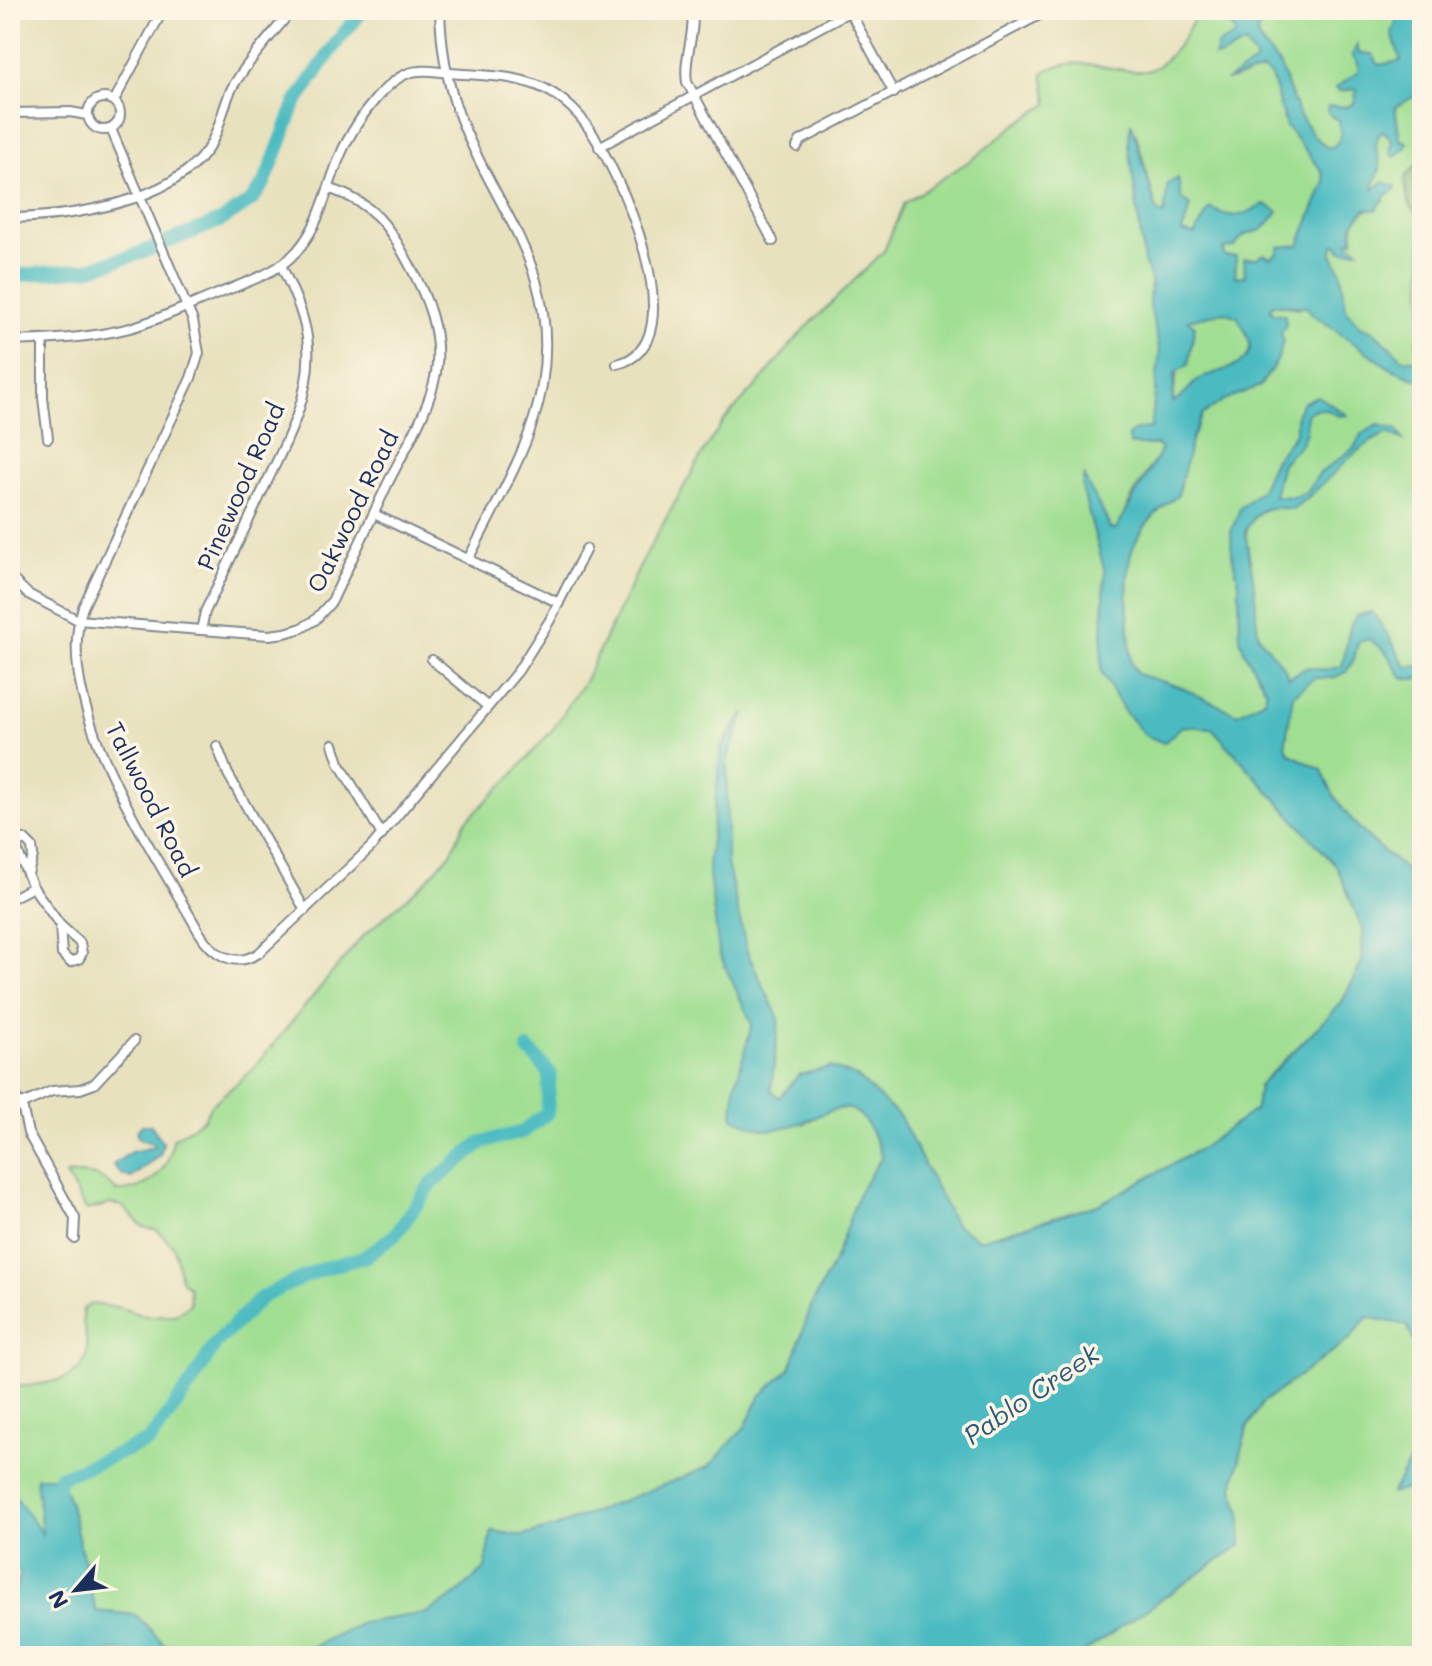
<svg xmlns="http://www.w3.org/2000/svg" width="1432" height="1666" viewBox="0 0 1432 1666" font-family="Mali,sans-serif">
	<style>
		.green { fill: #a0de92; stroke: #5e8678; stroke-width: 2 }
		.forest { fill: #80bd7c; stroke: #4e766d; stroke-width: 2 }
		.water { fill: #4cbbc1; stroke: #347590; stroke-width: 2; fill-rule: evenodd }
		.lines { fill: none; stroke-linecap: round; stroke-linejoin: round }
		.river { stroke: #4cbbc1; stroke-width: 14 }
		.minor-casing { stroke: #82888e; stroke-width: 12 }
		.minor { stroke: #fff; stroke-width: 8 }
		.labels { text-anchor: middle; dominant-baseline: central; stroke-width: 7; stroke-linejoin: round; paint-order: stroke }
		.street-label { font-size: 24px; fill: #1b2f5e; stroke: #fcf5e5 }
		.water-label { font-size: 26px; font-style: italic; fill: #2a597c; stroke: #fcf5e5 }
	</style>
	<rect width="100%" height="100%" fill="#fcf5e5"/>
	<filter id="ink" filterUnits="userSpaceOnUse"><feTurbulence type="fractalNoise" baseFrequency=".0125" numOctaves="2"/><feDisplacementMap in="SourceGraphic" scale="16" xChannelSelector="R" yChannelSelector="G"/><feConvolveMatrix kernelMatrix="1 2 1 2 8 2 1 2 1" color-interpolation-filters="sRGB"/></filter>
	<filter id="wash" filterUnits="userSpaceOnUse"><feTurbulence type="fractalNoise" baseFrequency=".006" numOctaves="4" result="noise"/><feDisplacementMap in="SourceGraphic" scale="32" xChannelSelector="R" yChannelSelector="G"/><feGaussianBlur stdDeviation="1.8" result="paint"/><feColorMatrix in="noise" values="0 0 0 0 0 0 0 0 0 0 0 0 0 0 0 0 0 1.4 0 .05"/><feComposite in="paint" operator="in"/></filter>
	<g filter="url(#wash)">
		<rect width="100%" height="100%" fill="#e8e1bd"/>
		<!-- green -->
		<g class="green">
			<path d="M1198,10H1220L1235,31V36L1218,45L1234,48L1246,44L1256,59L1254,64L1226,81L1263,70L1271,76L1286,126L1322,171L1325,182L1299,245L1279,247L1278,253L1270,258L1245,259V276L1235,277L1236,256H1224L1223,248C1232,245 1238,238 1246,235C1264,226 1265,228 1277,211L1265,204L1243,216H1226L1194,235L1181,232L1178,179L1168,184L1165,216L1157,211L1136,133L1129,144L1144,261L1151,281L1149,302L1160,352L1151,428L1131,445H1157L1162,449L1135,492L1116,529L1110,530C1105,510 1090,496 1084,477L1082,488L1105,572L1101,671L1124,711L1145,735L1181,726L1212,728L1337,867L1363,930L1362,962L1341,1004L1259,1085L1256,1109L1202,1148L1098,1205L980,1240L954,1223L900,1117L857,1077L779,1098L771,1090L779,1019L747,952L727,863V760L743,716L721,748L719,953L753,1024L735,1087L804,1124C852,1094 865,1108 882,1157L860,1190L834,1262L812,1304L790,1369L761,1395L745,1427L709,1467L556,1527L522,1536L492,1531L485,1569L451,1599L426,1613L362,1623L293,1656H219L164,1644L136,1615L96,1611L70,1504L60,1478L42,1536L10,1489V1347L19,1387C42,1383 83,1383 87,1352C88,1338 81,1324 83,1309L90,1304L117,1307L146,1316L175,1315L190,1304L189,1287L181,1280L174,1247L157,1230L143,1227L122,1206L111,1204L86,1210L66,1175C90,1173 100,1174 117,1191C149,1191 170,1170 173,1139L204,1119L210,1106L251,1071L362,937L426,881L451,853L465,822L511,777L553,729L585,680L645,556L704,451L725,419L760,382L800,334L884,251L904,203L974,158L1016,124L1048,104L1043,73C1068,54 1105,69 1134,71C1135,71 1146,71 1147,71C1170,64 1189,31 1198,10Z"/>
			<polygon points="1282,10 1394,10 1397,20 1392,33 1401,61 1379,65 1359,53 1357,47 1358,72 1340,91 1358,89 1354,104 1345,107 1328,106 1327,111 1332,117 1338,119 1341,137 1333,147 1326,147 1314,136 1298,113 1280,66 1258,39 1257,30"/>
			<path d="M1422,92V158L1405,178C1406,193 1408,210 1422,217V338L1417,339L1416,344L1422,342V361L1403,359L1373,331L1360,326L1346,310L1341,272L1332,254L1333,245L1338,244L1340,250L1358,248L1349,245L1348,241L1353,240C1353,208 1364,215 1384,201L1376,188L1373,189C1373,181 1379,175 1380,168C1381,154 1371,150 1380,133L1385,131L1392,140L1390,148L1407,142L1400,141L1395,107Z"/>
			<path d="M1273,304L1298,308L1307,307L1311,313L1390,368L1422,381V666L1406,667L1388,635L1371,612L1356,616L1350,627L1342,667L1324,670L1308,667L1288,678C1282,662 1267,653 1260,638C1252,622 1253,599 1251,582C1242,518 1239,511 1306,500C1328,475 1358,445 1388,433L1402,439L1396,429L1362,434L1354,448L1319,474L1307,492L1294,497L1273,496L1282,463L1301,444L1306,432L1307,414C1317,404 1328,410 1339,416L1346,414L1318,396L1297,413L1295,433L1275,459L1261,490L1240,508L1232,555L1239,583L1240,638L1245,653L1267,691L1264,700L1237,715L1180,687L1137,674L1131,663C1130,637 1124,582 1130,558C1136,531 1156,511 1178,495C1183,474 1188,430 1202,414C1216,399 1242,393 1260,386L1283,342L1270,308Z"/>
			<path d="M1224,312L1238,316C1241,325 1250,337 1250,345C1251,369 1215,370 1200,379C1188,386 1186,397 1172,404L1186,320Z"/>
			<path d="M1368,639C1375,644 1384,648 1388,655C1400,673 1397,682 1422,678V884C1382,849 1341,822 1322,770L1290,754L1285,746L1293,695L1315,678H1333L1354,659L1358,642Z"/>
			<polygon points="1367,1317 1407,1325 1416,1348 1422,1349 1422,1419 1418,1447 1391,1493 1422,1484 1422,1656 1078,1656 1241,1545 1241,1513 1233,1487 1247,1429 1262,1403 1351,1338"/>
		</g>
		<!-- forest -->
		<path class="forest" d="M1422,158V217C1407,210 1406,193 1405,178Z"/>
		<!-- water -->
		<g class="water">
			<path d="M1220,10H1239L1247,20L1265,10H1282L1257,30L1258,39L1280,66L1298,113L1314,136L1326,147H1333L1341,137L1338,119L1332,117L1327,110L1328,106L1345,107L1354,104L1357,89L1339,91L1336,88L1358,72V63L1352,55L1357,45L1359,53L1372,54L1379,65L1401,61L1392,33L1397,20L1394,10H1422V92L1395,107L1400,140L1407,142L1406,147L1395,157L1391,154L1392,140L1384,131L1380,133C1370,150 1381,154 1380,168C1379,175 1373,181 1373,189L1383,182L1396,186L1395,190L1386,195L1376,210L1365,209L1353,225V241H1349V244L1359,250L1342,251L1337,244L1333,245L1332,254L1341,272L1346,310L1360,326L1373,331L1403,359L1422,361V381L1390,368L1311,313L1307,307L1273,304L1270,309L1274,313L1285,315L1286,325L1281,332L1283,342L1277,361L1260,386L1224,400L1202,415L1192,437L1178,495C1156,511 1136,531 1130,558C1124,582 1130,636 1131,663L1137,674L1180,687L1237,714L1264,700L1267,691L1245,653L1240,638L1239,583L1232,555L1231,532L1240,508L1261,490L1275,459L1295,434L1297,413L1302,403L1317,396L1347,415L1339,416C1328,410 1317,404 1307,414L1306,432L1301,444L1282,463L1274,496L1294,497L1307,492L1319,474L1354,448L1362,434L1378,425L1396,429L1403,440L1388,433C1349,448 1327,487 1292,509C1264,506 1260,506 1245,531L1254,584L1258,635L1285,669L1288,678L1308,667L1325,670L1342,667L1350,627L1356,616L1372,612L1388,635L1406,667L1422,666V678C1397,682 1400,673 1388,655C1384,648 1375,644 1368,639L1358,642L1354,659L1346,672L1333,678H1315L1293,695L1285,746L1290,754L1322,770C1341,822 1382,849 1422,884V1349L1416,1348L1407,1325L1367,1317L1351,1338L1262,1403L1247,1428L1233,1487L1241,1513V1545L1078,1656H293L362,1623L426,1613L451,1599L485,1569L492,1531L522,1536L556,1527L709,1467L745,1427L761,1395L790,1369L812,1304L834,1262L860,1190L882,1157C852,1069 829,1126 769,1130C758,1130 744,1122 733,1118L735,1087L752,1024L719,953L708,866L721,747L745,712L727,760V863L747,952L779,1019L771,1090L779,1098L799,1075L831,1067L857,1077L900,1117L954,1223L980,1240L1098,1205L1202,1148L1256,1109L1259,1086L1341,1004L1362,962L1363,930L1337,867L1212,728L1182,726L1164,743L1145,735L1124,711L1101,671L1105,572L1082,488L1084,474C1089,495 1105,509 1110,529H1116L1162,449L1157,445H1131L1128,436L1138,429L1151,428L1160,351L1149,302L1151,281L1144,261L1129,144L1131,122L1157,211L1164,215L1168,184L1178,178L1181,198L1191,206L1182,232L1194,235L1210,208C1234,221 1242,216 1265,204L1278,212L1262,230L1244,235L1234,247L1223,249L1224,256H1236L1235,277L1245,276L1244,259L1257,258L1264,254L1270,258L1278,253L1279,247L1299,245L1325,182L1322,171L1286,126L1271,76L1263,70L1225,81L1254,64L1256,59L1245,44L1221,56L1214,57L1218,45L1235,36V31ZM1224,312L1238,317C1241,325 1250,337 1250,345C1251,369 1215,370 1200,379C1189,385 1185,398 1172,403L1175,373L1188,365L1195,326L1187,320Z"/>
			<polygon points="142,1125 151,1125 163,1143 160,1155 131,1178 121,1174 113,1165 131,1152 154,1147 152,1143 139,1139 136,1132"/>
			<polygon points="1421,1419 1422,1484 1391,1494 1418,1447"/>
			<path d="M36,1477H60L70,1504L96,1611L136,1615L164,1644L219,1656H140C128,1649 106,1648 95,1656H10V1606L20,1574L10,1557V1489L42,1534Z"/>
		</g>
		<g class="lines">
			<!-- river -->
			<g class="river">
				<polyline points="10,276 87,269 138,254 222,220 251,201 265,182 295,104 339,39 363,10"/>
				<polyline points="57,1494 60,1477 149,1441 191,1384 216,1343 262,1297 319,1270 366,1256 395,1235 432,1183 482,1142 523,1132 547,1113 550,1073 528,1049"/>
			</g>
		</g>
	</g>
	<g filter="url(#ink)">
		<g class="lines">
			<defs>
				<g id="minor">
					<path d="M440,10C441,44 446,79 458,112C495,212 561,266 542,385C533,443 495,505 469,558"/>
					<path d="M692,10C696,34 683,58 687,82L773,241"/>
					<polyline points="849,10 894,93"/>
					<circle cx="104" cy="114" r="16"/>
					<polyline points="114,101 163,10"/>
					<polyline points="10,113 70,112 87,115"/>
					<path d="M111,129L193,321L199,353L191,378L83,607C50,703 153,849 199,932C212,954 234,969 259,953L371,847L518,671L550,620L586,549"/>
					<polyline points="599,147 852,10"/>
					<polyline points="797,147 800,141 1049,10"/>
					<path d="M10,218C69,217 170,203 207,150C220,132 222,108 232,88C248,60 272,35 292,10"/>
					<polyline points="43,340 43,398 48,438"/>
					<path d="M10,341C50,340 91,338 130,328C161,319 190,305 220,293C244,283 271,275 290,258C323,228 326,183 345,145C358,120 389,72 419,71C429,70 439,72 449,73C484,76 524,74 554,94C566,102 577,112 585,123C616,163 701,344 617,364"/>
					<polyline points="374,514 559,603"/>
					<path d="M10,577L28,594L78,620L201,630L269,635L285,633L302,628L315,620L332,601C350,563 369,524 387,485C404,450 429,412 436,373C442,333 427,296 408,262C388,224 372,203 331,189"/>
					<path d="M201,630L205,612C223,574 242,535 260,496C282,450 312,399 308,346C306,317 293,291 281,265"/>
					<polyline points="432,660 487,706"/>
					<polyline points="333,744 339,763 382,835"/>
					<polyline points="217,746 228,774 305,910"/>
					<polyline points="28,874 33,856 32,847 24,839 15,846 33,887"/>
					<polyline points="10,899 33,887 60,925 80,943 82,953 79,959 70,962 62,954 60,925"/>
					<polyline points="10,1087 23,1110 28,1133 75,1218 74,1238"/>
					<polyline points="20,1105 52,1091 80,1089 94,1084 134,1041"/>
				</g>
			</defs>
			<!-- minor casing -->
			<use href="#minor" class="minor-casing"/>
			<!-- minor -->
			<use href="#minor" class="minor"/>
		</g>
	</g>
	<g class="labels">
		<!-- street labels -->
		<g class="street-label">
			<text transform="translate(240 486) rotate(-66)">Pinewood Road</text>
			<text transform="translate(352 511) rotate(-64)">Oakwood Road</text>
			<text transform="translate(152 799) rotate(63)">Tallwood Road</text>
		</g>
		<!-- water labels -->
		<g class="water-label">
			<text transform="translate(1031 1394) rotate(-34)">Pablo Creek</text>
		</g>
	</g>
	<!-- margin -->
	<rect width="1432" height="1666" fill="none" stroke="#fcf5e5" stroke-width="40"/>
	<!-- north arrow -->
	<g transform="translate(76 1590) rotate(242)" stroke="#fcf5e5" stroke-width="6" paint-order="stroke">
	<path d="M0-6L14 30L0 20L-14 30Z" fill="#1b2f5e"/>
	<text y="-12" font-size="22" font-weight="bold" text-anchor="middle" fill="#1b2f5e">N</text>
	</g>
</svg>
